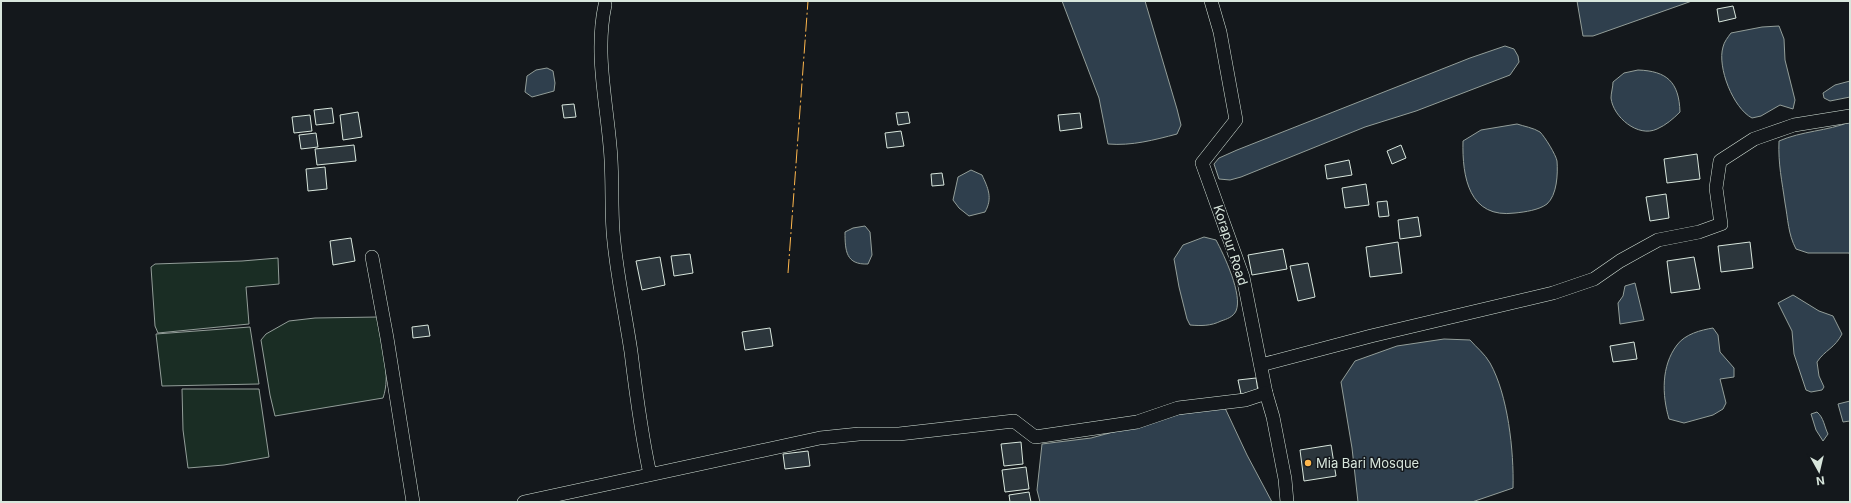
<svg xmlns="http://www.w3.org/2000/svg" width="1851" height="503" viewBox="0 0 1851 503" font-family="Inter,sans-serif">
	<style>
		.green { fill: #1a2d24; stroke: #939e99 }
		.water { fill: #2f3f4d; stroke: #939e99 }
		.building { fill: #2c363c; stroke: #d8e6dc }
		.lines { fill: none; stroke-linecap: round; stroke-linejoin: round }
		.street-casing { stroke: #d8e6dc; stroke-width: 14 }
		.street { stroke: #14181c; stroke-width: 13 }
		.power { stroke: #ffb74d; stroke-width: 1; stroke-dasharray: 14 3 2 3; stroke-linecap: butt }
		.poi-dot { fill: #ffb74d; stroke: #14181c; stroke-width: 1.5 }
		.labels { text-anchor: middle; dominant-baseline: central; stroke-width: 3; stroke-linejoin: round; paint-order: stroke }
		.street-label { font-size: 13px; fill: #d8e6dc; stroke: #14181c }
		.poi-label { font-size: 13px; fill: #d8e6dc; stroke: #14181c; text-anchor: start }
	</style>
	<rect width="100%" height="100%" fill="#14181c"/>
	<!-- green -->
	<g class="green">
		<polygon points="278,258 279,284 246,287 249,324 158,333 155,326 151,267 155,264 242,261"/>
		<path d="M378,317C382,340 391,376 383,398L275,416L270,395L261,340L266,334L289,321L315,318Z"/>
		<polygon points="250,327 259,384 162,386 156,334"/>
		<polygon points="182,389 259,389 269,457 224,465 188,468 183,430"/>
	</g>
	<!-- water -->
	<g class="water">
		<path d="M1062,1H1145L1177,109L1181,125L1177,134C1154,140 1132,146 1108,144L1099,98Z"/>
		<polygon points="1577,1 1692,1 1593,36 1583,36"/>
		<path d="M1779,26L1784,39L1785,60L1795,100L1793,109L1780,105L1761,116L1752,118C1733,108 1717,67 1723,47C1724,42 1728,37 1731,33L1762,27Z"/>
		<polygon points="1505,46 1514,49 1518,56 1519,62 1510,75 1416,111 1365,127 1241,177 1230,180 1219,179 1214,164 1219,158 1237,150 1470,58"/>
		<polygon points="547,68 553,71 555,83 554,91 532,97 525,92 527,76 536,70"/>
		<path d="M1638,70C1667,71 1679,82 1680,112C1673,119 1666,125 1657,129C1638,138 1613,117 1611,98C1611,93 1613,87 1613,82L1624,73Z"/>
		<polygon points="1850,81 1850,97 1830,101 1824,98 1823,93 1835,85"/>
		<path d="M1850,122V255L1849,253H1808L1796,249C1788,234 1788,219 1785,203C1782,181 1778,164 1779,141C1802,131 1827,131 1850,122Z"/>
		<path d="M1517,124C1523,126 1534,128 1540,132C1545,137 1556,155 1557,161C1558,174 1557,195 1547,204C1539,210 1525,212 1515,213C1469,219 1462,177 1463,141L1481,130Z"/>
		<path d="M971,170L982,175C988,188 993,198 985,212L969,216L959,208L953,200L958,177Z"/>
		<path d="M865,226L870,232L872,255L868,264C846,265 845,251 845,232L853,228Z"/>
		<path d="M1204,237L1216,240C1224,255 1243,295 1236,311C1233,317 1227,319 1221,321C1211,326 1201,326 1190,325L1187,319L1179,287L1174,259L1183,245Z"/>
		<polygon points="1635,283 1644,320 1620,324 1618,303 1623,296 1625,286"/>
		<path d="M1793,295L1819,311L1833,316L1842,334C1835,348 1825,350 1817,362L1819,376L1824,387L1822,390L1811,392L1806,390L1794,354L1792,331L1778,303Z"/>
		<path d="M1713,328L1718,335L1720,352L1734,368V377L1720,379L1726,403L1723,409L1713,415L1684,423L1669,419C1662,395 1661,366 1677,345C1685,334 1701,330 1713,328Z"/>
		<path d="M1444,339L1470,340C1476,347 1485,354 1490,363C1508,395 1514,451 1513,488L1472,502H1358L1352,448L1341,382L1355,361L1397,346Z"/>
		<polygon points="1850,401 1850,421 1843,422 1838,404"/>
		<polygon points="1225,408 1247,455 1272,502 1040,502 1037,490 1042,444 1091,438 1180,414"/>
		<path d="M1817,412C1824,418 1824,426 1828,434L1823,441L1816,430L1811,414Z"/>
	</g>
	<!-- building -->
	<g class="building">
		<polygon points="1733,6 1736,18 1719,22 1717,9"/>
		<polygon points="574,104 576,117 564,118 562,105"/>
		<polygon points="332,108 334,123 316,125 314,110"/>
		<polygon points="358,112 362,137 343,140 340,115"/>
		<polygon points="908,112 910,123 898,125 896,113"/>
		<polygon points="1080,113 1082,128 1060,131 1058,115"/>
		<polygon points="310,115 312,131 294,133 292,117"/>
		<polygon points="901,131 904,146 887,148 885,133"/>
		<polygon points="316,133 318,147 301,149 299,135"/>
		<polygon points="354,145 356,161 317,165 315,149"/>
		<polygon points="1401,145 1406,158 1392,164 1387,151"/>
		<polygon points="1697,154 1700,179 1667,183 1664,159"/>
		<polygon points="1349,160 1352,175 1327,179 1325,165"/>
		<polygon points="325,167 327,189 308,191 306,169"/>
		<polygon points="942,173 944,185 932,186 931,174"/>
		<polygon points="1366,184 1369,205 1345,208 1342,188"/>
		<polygon points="1666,194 1669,218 1650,221 1646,197"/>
		<polygon points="1387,201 1389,216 1379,217 1377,202"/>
		<polygon points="1418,217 1421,236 1400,239 1398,220"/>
		<polygon points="351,238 355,261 333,265 330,241"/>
		<polygon points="1398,242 1402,273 1370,277 1366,247"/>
		<polygon points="1750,242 1753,268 1721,272 1718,246"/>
		<polygon points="1283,249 1287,269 1252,275 1248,255"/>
		<polygon points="690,254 693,273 674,276 671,256"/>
		<polygon points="660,257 665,285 642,290 636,261"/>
		<polygon points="1694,257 1700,289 1671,293 1667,261"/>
		<polygon points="1308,263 1315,297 1298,301 1290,266"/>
		<polygon points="428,325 430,336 413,338 412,327"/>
		<polygon points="770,328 773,346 745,350 742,332"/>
		<polygon points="1634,342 1637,359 1613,362 1610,346"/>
		<polygon points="1256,378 1258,391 1241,394 1238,380"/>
		<polygon points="1021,442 1023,464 1004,466 1001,444"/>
		<polygon points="1331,445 1336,476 1304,481 1300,450"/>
		<polygon points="808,451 810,466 785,469 783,454"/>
		<polygon points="1026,467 1029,489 1005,492 1002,470"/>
		<polygon points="1029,492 1031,502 1010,502 1009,495"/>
	</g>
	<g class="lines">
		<defs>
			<g id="street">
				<polyline points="1211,1 1220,32 1236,120 1202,163 1243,277 1266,393 1273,417 1285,479 1287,502"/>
				<path d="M605,5C595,52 606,99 610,146C613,175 611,203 613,231C616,272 625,311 631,352C636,393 641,434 650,474"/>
				<polyline points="372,257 387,338 413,502"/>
				<polyline points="1261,365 1371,336 1553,293 1594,279 1620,261 1658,240 1699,232 1721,224 1716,188 1720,161 1754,139 1794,125 1850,116"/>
				<polyline points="524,502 820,438 859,434 899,434 1014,421 1035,437 1137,422 1178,408 1245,400 1266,393"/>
			</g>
		</defs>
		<!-- street casing -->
		<use href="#street" class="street-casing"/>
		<!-- street -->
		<use href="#street" class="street"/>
		<!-- power -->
		<polyline class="power" points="788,273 808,1"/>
	</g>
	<!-- markers -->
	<circle class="poi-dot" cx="1308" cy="463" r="4"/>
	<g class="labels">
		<!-- street labels -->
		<g class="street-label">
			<text transform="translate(1231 245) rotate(72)">Korapur Road</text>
		</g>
		<!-- poi labels -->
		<g class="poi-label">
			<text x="1316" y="463">Mia Bari Mosque</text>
		</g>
	</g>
	<!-- border -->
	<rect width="1851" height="503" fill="none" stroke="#d8e6dc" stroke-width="4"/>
	<!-- north arrow -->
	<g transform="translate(1819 471) rotate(172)" stroke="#14181c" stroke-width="3" paint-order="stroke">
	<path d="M0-3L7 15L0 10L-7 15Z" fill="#d8e6dc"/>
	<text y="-6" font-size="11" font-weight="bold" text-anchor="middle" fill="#d8e6dc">N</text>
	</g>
</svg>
